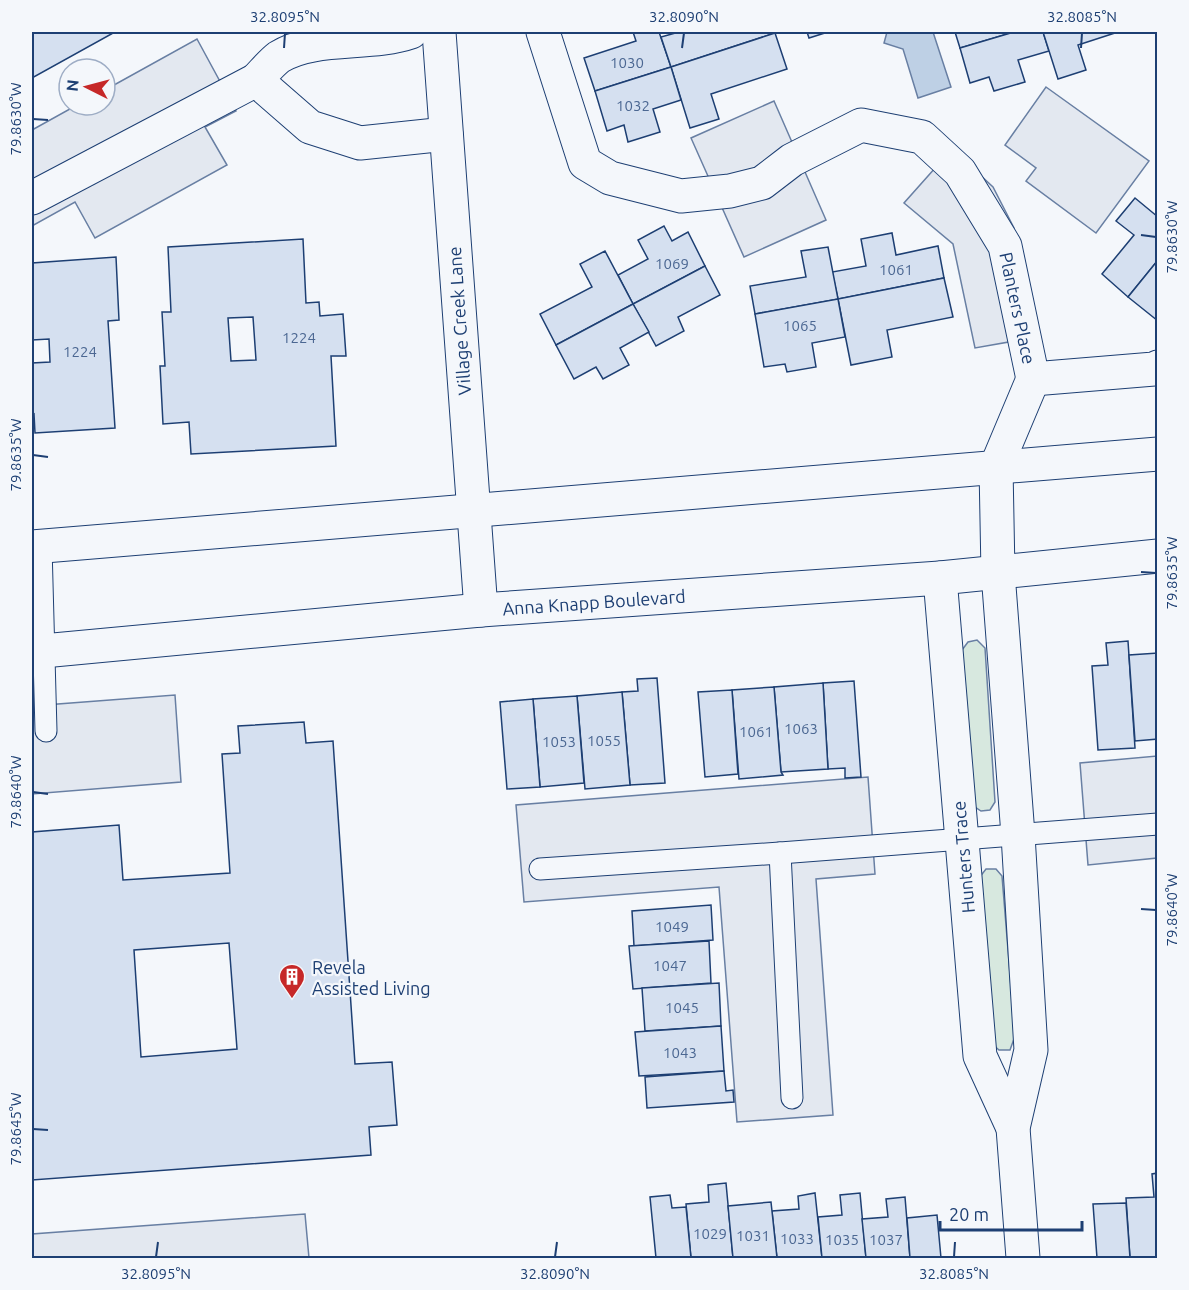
<svg xmlns="http://www.w3.org/2000/svg" width="1189" height="1290" viewBox="0 0 1189 1290" font-family="Ubuntu,sans-serif">
	<style>
		.green { fill: #d7e8df; stroke: #687fa3; stroke-width: 1.5 }
		.parking { fill: #e3e8f0; stroke: #687fa3; stroke-width: 1.5 }
		.water { fill: #bed0e5; stroke: #687fa3; stroke-width: 1.5 }
		.building { fill: #d5e0f0; stroke: #1d3f73; stroke-width: 1.5; fill-rule: evenodd }
		.lines { fill: none; stroke-linecap: round; stroke-linejoin: round }
		.service-casing { stroke: #1d3f73; stroke-width: 23 }
		.minor-casing { stroke: #1d3f73; stroke-width: 35 }
		.service { stroke: #f4f7fb; stroke-width: 21 }
		.minor { stroke: #f4f7fb; stroke-width: 33 }
		.ticks { fill: none; stroke: #1d3f73; stroke-width: 2 }
		.labels { text-anchor: middle; dominant-baseline: central; stroke-width: 4.5; stroke-linejoin: round; paint-order: stroke }
		.number-label { font-size: 15px; fill: #4b6792 }
		.street-label { font-size: 18px; fill: #1d3f73; stroke: #f4f7fb }
		.poi-label { font-size: 18px; fill: #1d3f73; stroke: #f4f7fb; text-anchor: start }
		.neatline { fill: none; stroke: #1d3f73; stroke-width: 2 }
		.ticks-label { font-size: 15px; text-anchor: middle; fill: #1d3f73 }
	</style>
	<rect width="100%" height="100%" fill="#f4f7fb"/>
	<!-- green -->
	<g class="green">
		<polygon points="977,640 985,648 995,802 990,810 981,811 972,805 962,650 968,642"/>
		<polygon points="986,869 996,869 1002,876 1015,1036 1010,1050 999,1050 991,1043 979,878"/>
	</g>
	<!-- parking -->
	<g class="parking">
		<polygon points="197,39 236,111 205,127 227,165 95,238 75,202 32,226 32,130 77,105 105,105 105,90"/>
		<polygon points="1046,87 1149,161 1096,233 1026,181 1036,168 1005,145"/>
		<polygon points="774,101 826,220 744,257 691,138"/>
		<polygon points="952,149 993,187 1014,228 1037,337 975,348 953,244 904,203"/>
		<polygon points="175,695 181,782 32,794 32,706"/>
		<polygon points="1157,756 1157,858 1088,865 1080,763"/>
		<polygon points="868,777 875,874 816,879 833,1115 737,1122 719,887 524,902 516,805"/>
		<polygon points="305,1214 309,1258 32,1258 32,1234"/>
	</g>
	<!-- water -->
	<polygon class="water" points="887,32 933,32 951,87 918,98 903,49 884,43"/>
	<!-- building -->
	<g class="building">
		<polygon points="32,32 115,32 32,78"/>
		<polygon points="633,32 659,32 671,67 595,91 584,58 636,41"/>
		<polygon points="679,32 774,32 775,33 671,67 661,37"/>
		<polygon points="807,32 828,32 809,38"/>
		<polygon points="955,32 1014,32 960,48"/>
		<polygon points="1014,32 1043,32 1049,51 1018,60 1025,82 994,91 989,77 970,83 960,48"/>
		<polygon points="1043,32 1118,32 1078,45 1086,70 1058,79"/>
		<polygon points="775,33 787,69 711,94 719,119 690,128 671,67"/>
		<polygon points="671,67 681,100 653,109 660,132 628,142 624,125 607,131 595,91"/>
		<polygon points="1135,198 1158,217 1158,260 1128,297 1102,274 1134,235 1116,221"/>
		<polygon points="664,226 672,241 688,232 705,266 633,304 618,275 648,259 638,240"/>
		<polygon points="892,233 896,255 938,246 944,278 838,299 832,272 866,266 861,239"/>
		<path d="M303,239L306,303L319,302L320,316L343,314L346,356H331L336,446L191,454L189,422L163,424L160,366H165L162,312H171L168,247ZM253,317L256,360L231,361L228,318Z"/>
		<polygon points="828,247 838,299 755,314 750,286 806,277 801,251"/>
		<polygon points="605,251 633,304 556,345 540,314 592,287 580,264"/>
		<polygon points="116,257 119,320 108,321 115,428 35,433 34,414 32,415 32,363 50,362 49,339 32,340 32,263"/>
		<polygon points="1158,260 1158,321 1128,297"/>
		<polygon points="705,266 720,295 678,317 684,331 656,346 633,304"/>
		<polygon points="944,278 953,317 887,330 892,357 851,365 838,299"/>
		<polygon points="838,299 845,337 812,343 816,367 787,372 785,364 764,367 755,314"/>
		<polygon points="633,304 649,332 620,348 629,365 603,379 596,367 574,379 556,345"/>
		<polygon points="1128,641 1135,748 1098,750 1092,666 1108,665 1106,643"/>
		<polygon points="1158,653 1158,739 1135,741 1129,655"/>
		<polygon points="657,678 665,783 630,785 622,692 638,691 637,679"/>
		<polygon points="854,681 861,777 845,778 845,768 828,769 823,683"/>
		<polygon points="823,683 828,769 781,772 774,687"/>
		<polygon points="774,687 781,772 783,775 739,779 732,690"/>
		<polygon points="732,690 738,774 705,777 698,692"/>
		<polygon points="622,692 630,785 585,789 577,696"/>
		<polygon points="577,696 584,783 540,787 533,699"/>
		<polygon points="533,699 540,787 507,789 500,702"/>
		<path d="M304,722L306,743L333,741L355,1064L392,1062L397,1125L369,1127L371,1155L32,1180V832L119,825L123,880L230,873L222,754L240,753L238,726ZM229,943L237,1049L141,1057L134,950Z"/>
		<polygon points="711,905 713,940 634,946 632,911"/>
		<polygon points="709,941 711,983 633,989 629,946"/>
		<polygon points="719,983 721,1026 645,1031 642,988"/>
		<polygon points="721,1026 724,1071 639,1076 635,1032"/>
		<polygon points="724,1071 726,1091 733,1090 734,1102 647,1108 645,1077"/>
		<polygon points="1158,1173 1158,1258 1130,1258 1126,1198 1154,1197 1152,1174"/>
		<polygon points="726,1183 733,1258 691,1258 686,1204 709,1202 708,1185"/>
		<polygon points="815,1193 822,1258 777,1258 772,1211 799,1209 798,1196"/>
		<polygon points="860,1193 866,1258 822,1258 818,1217 842,1215 840,1195"/>
		<polygon points="670,1195 672,1208 686,1207 691,1258 656,1258 650,1197"/>
		<polygon points="905,1197 910,1258 866,1258 862,1219 888,1217 886,1199"/>
		<polygon points="771,1202 777,1258 733,1258 728,1206"/>
		<polygon points="1126,1203 1130,1258 1097,1258 1093,1204"/>
		<polygon points="937,1215 941,1258 910,1258 907,1218"/>
	</g>
	<g class="lines">
		<defs>
			<g id="service">
				<polyline points="41,546 46,731"/>
				<polyline points="780,853 792,1098"/>
				<polyline points="540,869 780,853 1158,824"/>
			</g>
			<g id="minor">
				<polyline points="439,32 481,610"/>
				<polyline points="543,32 585,163 610,178 681,196 730,191 762,183 792,160 861,125 922,137 960,172 1005,246 1033,379 1154,369 1158,367"/>
				<polyline points="256,80 310,127 360,143 446,134"/>
				<path d="M32,198L256,80C263,73 271,63 279,57C314,35 371,46 411,32"/>
				<polyline points="32,547 1158,454"/>
				<polyline points="940,578 980,1056 1013,1128"/>
				<polyline points="32,652 481,610 940,578 1158,556"/>
				<polyline points="1023,1258 1013,1128 1031,1050 1018,835 998,573 996,467 1033,379"/>
			</g>
		</defs>
		<!-- service casing -->
		<use href="#service" class="service-casing"/>
		<!-- minor casing -->
		<use href="#minor" class="minor-casing"/>
		<!-- service -->
		<use href="#service" class="service"/>
		<!-- minor -->
		<use href="#minor" class="minor"/>
	</g>
	<!-- ticks -->
	<path class="ticks" d="M284,48L285,33M682,48L684,33M1081,48L1082,33M33,119L48,120M1141,235L1156,237M33,455L48,457M1141,572L1156,573M33,792L48,794M1141,909L1156,910M33,1129L48,1130M156,1257L158,1242M555,1257L557,1242M954,1257L955,1242"/>
	<!-- icons -->
	<defs>
		<symbol id="building-pin" viewBox="-11 -11 22 30"><path d="M0 17L-7.5 6A9.5 9.5 0 1 1 7.5 6Z" fill="#c62828" stroke="#f4f7fb"/><path d="M-4-6H4V6H1V3H-1V6H-4ZM-2.5-4.3h1.7v1.8h-1.7ZM.8-4.3h1.7v1.8H.8ZM-2.5-1h1.7V.8h-1.7ZM.8-1h1.7V.8H.8Z" fill="#fff"/></symbol>
	</defs>
	<g fill-rule="evenodd">
		<use href="#building-pin" x="277" y="962" width="30" height="40"/>
	</g>
	<g class="labels">
		<!-- number labels -->
		<g class="number-label">
			<text x="627" y="62">1030</text>
			<text x="633" y="105">1032</text>
			<text x="672" y="263">1069</text>
			<text x="896" y="269">1061</text>
			<text x="800" y="325">1065</text>
			<text x="299" y="337">1224</text>
			<text x="80" y="351">1224</text>
			<text x="801" y="728">1063</text>
			<text x="756" y="731">1061</text>
			<text x="604" y="740">1055</text>
			<text x="559" y="741">1053</text>
			<text x="672" y="926">1049</text>
			<text x="670" y="965">1047</text>
			<text x="682" y="1007">1045</text>
			<text x="680" y="1052">1043</text>
			<text x="710" y="1233">1029</text>
			<text x="753" y="1235">1031</text>
			<text x="797" y="1238">1033</text>
			<text x="842" y="1239">1035</text>
			<text x="886" y="1239">1037</text>
		</g>
		<!-- street labels -->
		<g class="street-label">
			<text transform="translate(1018 308) rotate(78)">Planters Place</text>
			<text transform="translate(459 321) rotate(-94)">Village Creek Lane</text>
			<text transform="translate(594 602) rotate(-4)">Anna Knapp Boulevard</text>
			<text transform="translate(963 857) rotate(-95)">Hunters Trace</text>
		</g>
		<!-- poi labels -->
		<g class="poi-label">
			<text x="312" y="967">Revela<tspan x="312" dy="21">Assisted Living</tspan></text>
		</g>
	</g>
	<!-- border -->
	<rect width="1189" height="1290" fill="none" stroke="#f4f7fb" stroke-width="66"/>
	<!-- north arrow -->
	<g transform="translate(87 87) rotate(276)"><circle r="28" fill="#f4f7fb" stroke="#9eadc5" stroke-width="1.5"/>
	<path d="M0-4.5L10 22L0 15L-10 22Z" fill="#c62828"/>
	<text y="-9" font-size="16" font-weight="bold" text-anchor="middle" fill="#1d3f73">N</text>
	</g>
	<!-- scale -->
	<path d="M940 1221v9h142v-9" fill="none" stroke="#1d3f73" stroke-width="3"/>
	<text x="949" y="1221" font-size="18" fill="#1d3f73" stroke="#f4f7fb" stroke-width="4.5" paint-order="stroke">20 m</text>
	<rect x="33" y="33" width="1123" height="1224" class="neatline"/>
	<g class="ticks-label">
		<text x="285" y="22">32.8095°N</text>
		<text x="684" y="22">32.8090°N</text>
		<text x="1082" y="22">32.8085°N</text>
		<text transform="translate(16 119) rotate(-90)" y="5">79.8630°W</text>
		<text transform="translate(1172 237) rotate(-90)" y="5">79.8630°W</text>
		<text transform="translate(16 455) rotate(-90)" y="5">79.8635°W</text>
		<text transform="translate(1172 573) rotate(-90)" y="5">79.8635°W</text>
		<text transform="translate(16 792) rotate(-90)" y="5">79.8640°W</text>
		<text transform="translate(1172 910) rotate(-90)" y="5">79.8640°W</text>
		<text transform="translate(16 1129) rotate(-90)" y="5">79.8645°W</text>
		<text x="156" y="1279">32.8095°N</text>
		<text x="555" y="1279">32.8090°N</text>
		<text x="954" y="1279">32.8085°N</text>
	</g>
</svg>
